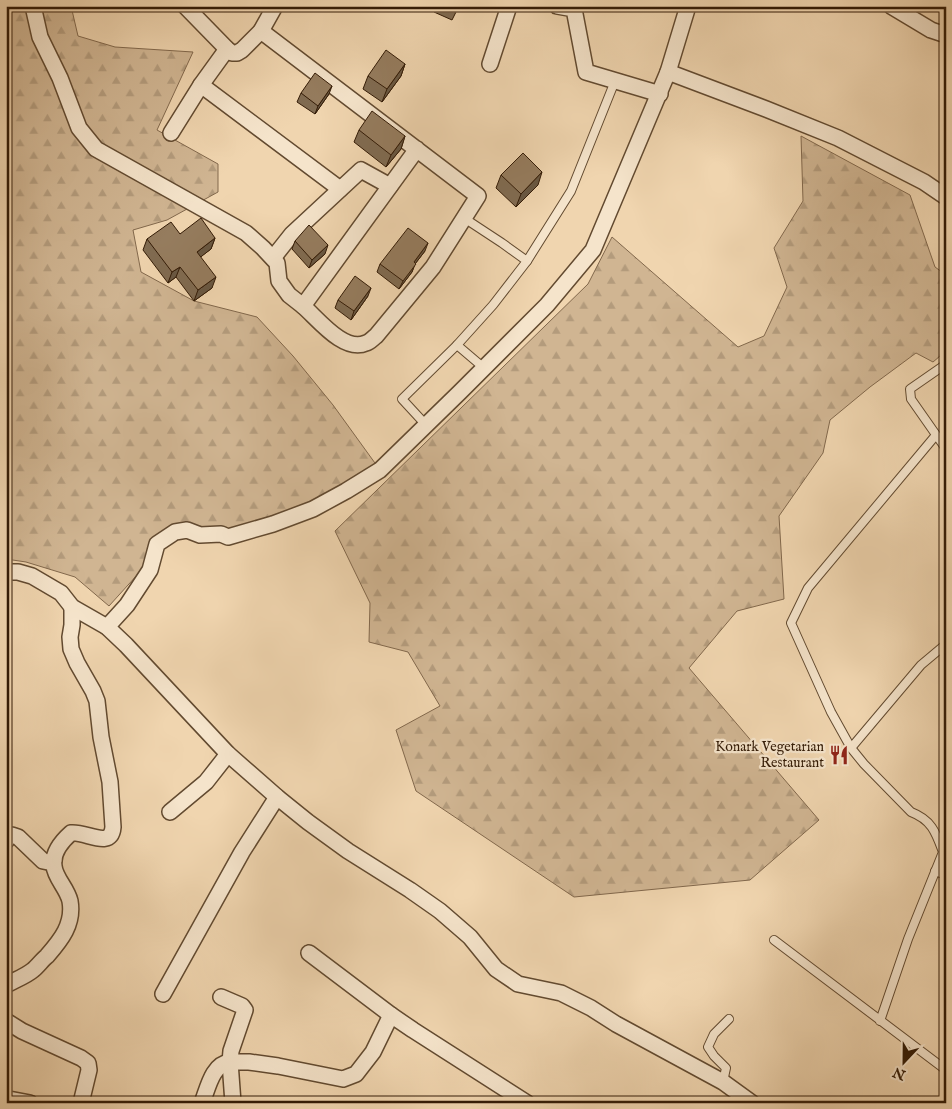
<svg xmlns="http://www.w3.org/2000/svg" width="952" height="1109" viewBox="0 0 952 1109" font-family="'IM FELL English',serif">
	<style>
		.forest { fill: url(#forest-firs); stroke: #82684c }
		.lines { fill: none; stroke-linecap: round; stroke-linejoin: round }
		.service-casing { stroke: #624a30; stroke-width: 10 }
		.minor-casing { stroke: #624a30; stroke-width: 18 }
		.service { stroke: #f5e4cb; stroke-width: 8 }
		.minor { stroke: #f5e4cb; stroke-width: 15 }
		.wall { fill: #806b51; stroke: #331b06 }
		.shaded-wall { fill: #685742; stroke: #331b06 }
		.building { fill: #957c5e; stroke: #331b06 }
		.labels { text-anchor: middle; dominant-baseline: central; stroke-width: 4.5; stroke-linejoin: round; paint-order: stroke }
		.poi-label { font-size: 14px; fill: #331b06; stroke: #f5e4cb; text-anchor: end }
	</style>
	<defs>
		<pattern id="forest-firs" width="22" height="20" patternUnits="userSpaceOnUse" patternTransform="scale(1.25)"><rect width="22" height="20" fill="#d0b592"/><path d="M5 1l3.5 6h-7zM16 11l3.5 6h-7z" fill="#b39b7c"/></pattern>
	</defs>
	<rect width="100%" height="100%" fill="#f0d5af"/>
	<filter id="stains"><feTurbulence type="fractalNoise" baseFrequency=".004" numOctaves="4"/><feColorMatrix values="0 0 0 0 .2 0 0 0 0 .09 0 0 0 0 .02 0 0 0 .5 -.17"/></filter>
	<radialGradient id="worn" r=".72"><stop offset=".6" stop-color="#630" stop-opacity="0"/><stop offset="1" stop-color="#630" stop-opacity=".3"/></radialGradient>
	<!-- forest -->
	<g class="forest">
		<polygon points="6,6 71,6 78,36 115,47 193,52 157,130 218,164 218,192 167,220 133,230 141,272 194,301 257,317 293,356 333,405 380,470 273,524 165,539 138,574 109,606 75,577 26,562 6,559"/>
		<polygon points="801,136 910,195 935,267 946,275 946,351 933,362 916,353 870,387 830,420 823,453 779,516 784,599 737,611 689,668 819,820 750,880 574,897 416,791 396,730 440,706 408,652 369,642 370,603 335,531 588,284 612,237 738,347 764,336 787,287 774,248 803,201"/>
	</g>
	<g class="lines">
		<defs>
			<g id="service">
				<polyline points="527,261 571,191 615,81"/>
				<polyline points="457,345 484,368"/>
				<polyline points="946,364 910,389 911,399 946,449"/>
				<polyline points="426,425 402,399 457,345 493,305 527,261 502,243 464,218"/>
				<polyline points="851,748 921,665 946,644"/>
				<polyline points="935,871 946,875"/>
				<polyline points="774,940 946,1070"/>
				<path d="M880,1021L908,939L943,852C936,833 932,820 911,812L864,764L851,748L831,712L791,623L808,588L936,435"/>
				<polyline points="723,1082 726,1068 714,1056 708,1047 714,1034 729,1019"/>
			</g>
			<g id="minor">
				<polyline points="33,6 40,37 60,78 79,128 96,149 246,233 263,248 277,263 279,281 289,295 303,306"/>
				<polyline points="185,6 227,49 232,53 237,53 242,50 261,31 275,6"/>
				<polyline points="557,6 574,9 586,72 660,94"/>
				<polyline points="891,6 931,30 946,35"/>
				<path d="M261,31L478,196L433,267L376,336C373,338 370,342 366,343C344,353 318,319 303,306L417,149"/>
				<polyline points="490,64 509,6"/>
				<polyline points="668,72 766,109 838,138 924,182 946,197"/>
				<polyline points="201,85 340,189"/>
				<polyline points="171,133 201,85 227,49"/>
				<polyline points="273,258 292,234 361,170 390,186"/>
				<polyline points="6,572 18,572 32,576 61,593 72,607 107,627 126,645 228,754 277,797 308,822 348,851 410,890 440,911 470,937 496,969 518,984 561,993 591,1008 616,1024 723,1082 752,1103"/>
				<polyline points="107,627 127,605 150,570 157,544 175,532 187,530 200,535 221,534 228,537 273,524 313,509 346,491 380,470 460,392 547,305 593,250 668,72 688,6"/>
				<polyline points="170,812 206,782 228,754"/>
				<polyline points="6,841 8,838 12,835 18,837 43,861 48,862 54,860"/>
				<polyline points="309,953 391,1015"/>
				<path d="M6,985C15,980 26,976 33,970C38,966 42,960 47,956C61,940 74,924 70,901C67,888 55,878 54,866C52,853 62,841 71,833C86,831 111,850 113,827L110,782L101,737L97,701L93,691L77,663L71,649L70,637L72,625V607"/>
				<polyline points="163,994 242,852 277,797"/>
				<polyline points="6,1021 22,1031 81,1058 88,1063 89,1070 81,1103"/>
				<polyline points="6,1101 9,1099 30,1103"/>
				<path d="M202,1103C208,1088 212,1064 230,1062L231,1051L245,1010L242,1006L221,997"/>
				<polyline points="233,1103 230,1062 249,1062 278,1066 343,1079 356,1074 373,1052 391,1015 413,1030 527,1103"/>
			</g>
		</defs>
		<!-- service casing -->
		<use href="#service" class="service-casing"/>
		<!-- minor casing -->
		<use href="#minor" class="minor-casing"/>
		<!-- service -->
		<use href="#service" class="service"/>
		<!-- minor -->
		<use href="#minor" class="minor"/>
	</g>
	<!-- wall -->
	<g class="wall">
		<polygon points="427,6 459,6 452,20 434,12 435,10"/>
		<polygon points="405,64 401,76 382,102 363,89 368,76"/>
		<polygon points="301,93 329,94 315,114 297,102"/>
		<polygon points="359,130 405,136 401,149 386,167 354,142"/>
		<polygon points="501,175 538,185 516,207 496,188"/>
		<polygon points="180,234 215,238 211,249 200,257 212,288 194,301 176,277 168,283 143,250 147,239"/>
		<polygon points="295,241 325,254 309,268 292,249"/>
		<polygon points="425,251 415,264 412,272 399,289 377,272 380,264"/>
		<polygon points="368,296 351,320 335,308 338,300"/>
	</g>
	<!-- shaded-wall -->
	<g class="shaded-wall">
		<polygon points="405,64 401,76 382,102 387,89"/>
		<polygon points="332,86 329,94 315,114 318,106"/>
		<polygon points="405,136 401,149 386,167 391,155"/>
		<polygon points="542,172 538,185 516,207 521,194"/>
		<polygon points="215,238 211,249 193,263 197,252"/>
		<polygon points="428,243 425,251 415,264 412,272 399,289 403,281 414,262"/>
		<polygon points="328,245 325,254 309,268 312,260"/>
		<polygon points="180,267 176,277 168,283 172,272"/>
		<polygon points="216,277 212,288 194,301 198,290"/>
		<polygon points="371,288 368,296 351,320 354,311"/>
	</g>
	<!-- building -->
	<g class="building">
		<polygon points="444,6 458,6 455,12"/>
		<polygon points="386,50 405,64 387,89 368,76"/>
		<polygon points="315,73 332,86 318,106 301,93"/>
		<polygon points="372,111 405,136 391,155 359,130"/>
		<polygon points="523,153 542,172 521,194 501,175"/>
		<polygon points="201,218 215,238 197,252 216,277 198,290 180,267 172,272 147,239 171,222 180,234"/>
		<polygon points="309,225 328,245 312,260 295,241"/>
		<polygon points="408,228 428,243 414,262 416,264 403,281 380,264"/>
		<polygon points="355,276 371,288 354,311 338,300"/>
	</g>
	<!-- icons -->
	<defs>
		<symbol id="restaurant-bare" viewBox="-9 -9 18 18"><path d="M-5-6h1v4h1v-4h1v4h1v-4h1v5L-1.5 .5V6h-2V.5L-5-1ZM5-6V6H3V1.5H1.5Q1.5-4 5-6Z" fill="#8f2418" stroke="#f5e4cb" stroke-width="2.5" paint-order="stroke"/></symbol>
	</defs>
	<g fill-rule="evenodd">
		<use href="#restaurant-bare" x="825" y="741" width="28" height="28"/>
	</g>
	<g class="labels">
		<!-- poi labels -->
		<g class="poi-label">
			<text x="824" y="747">Konark Vegetarian<tspan x="824" dy="16">Restaurant</tspan></text>
		</g>
	</g>
	<!-- margin -->
	<rect width="952" height="1109" fill="none" stroke="#f0d5af" stroke-width="25"/>
	<rect x="8" y="8" width="937" height="1094" fill="none" stroke="#331b06" stroke-width="2.5"/>
	<rect x="12" y="12" width="927" height="1084" fill="none" stroke="#331b06"/>
	<!-- north arrow -->
	<g transform="translate(904 1062) rotate(202)" stroke="#f5e4cb" stroke-width="4" paint-order="stroke">
	<path d="M0-4L9 19L0 12L-9 19Z" fill="#331b06"/>
	<text y="-8" font-size="14" font-weight="bold" text-anchor="middle" fill="#331b06">N</text>
	</g>
	<rect width="100%" height="100%" filter="url(#stains)"/>
	<rect width="100%" height="100%" fill="url(#worn)"/>
</svg>
